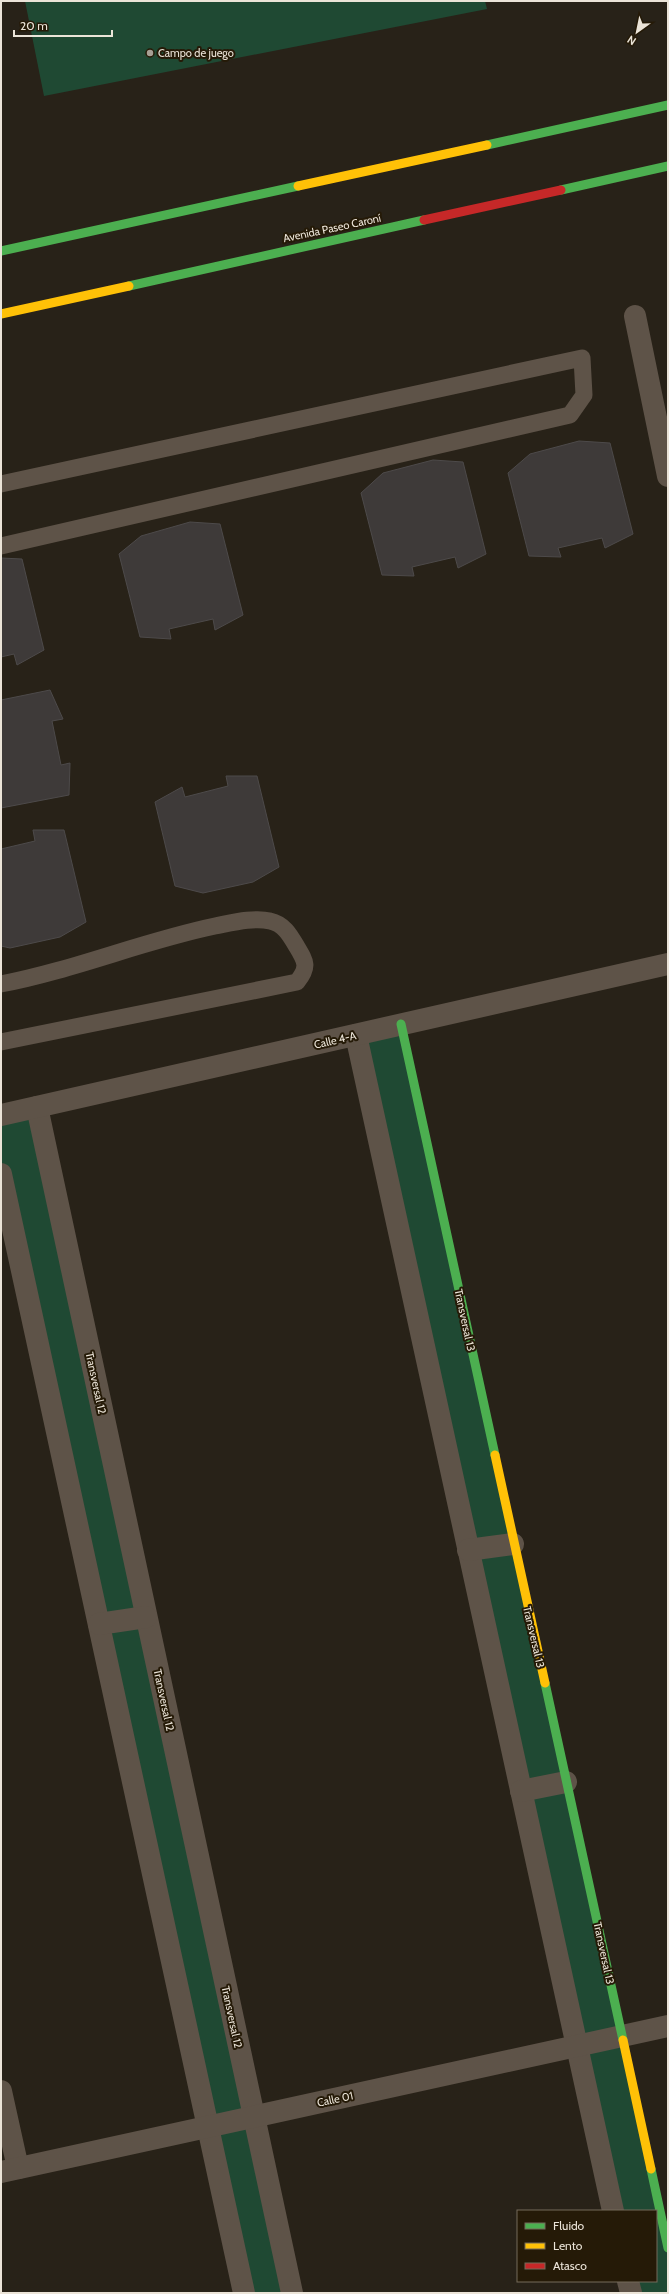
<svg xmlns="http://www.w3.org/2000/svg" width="669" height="2294" viewBox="0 0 669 2294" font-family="Cabin,sans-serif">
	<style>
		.green { fill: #1f4933 }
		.building { fill: #3e3a39; stroke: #4d4a4a }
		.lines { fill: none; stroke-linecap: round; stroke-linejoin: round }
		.lane { stroke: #5e5348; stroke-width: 17 }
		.street { stroke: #5e5348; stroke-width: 22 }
		.fast { stroke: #4caf50; stroke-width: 9 }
		.slow { stroke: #ffc107; stroke-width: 9 }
		.jam { stroke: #c62828; stroke-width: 9 }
		.poi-dot { fill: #a7a095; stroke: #251a07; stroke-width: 1.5 }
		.labels { text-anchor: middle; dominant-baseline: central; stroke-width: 4; stroke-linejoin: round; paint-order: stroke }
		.poi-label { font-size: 11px; fill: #ebe4d8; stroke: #251a07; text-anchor: start }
		.street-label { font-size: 11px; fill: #ebe4d8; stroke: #251a07 }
	</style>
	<rect width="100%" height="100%" fill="#282218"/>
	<!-- green -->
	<g class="green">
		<polygon points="25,1 485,1 487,9 44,96"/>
		<polygon points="400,1024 668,2248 668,2293 631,2293 628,2281 656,2281 656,2211 613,2211 355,1034"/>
		<polygon points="36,1106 291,2293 245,2293 1,1174 1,1114"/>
	</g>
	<!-- building -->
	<g class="building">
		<polygon points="579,441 610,443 633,534 605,548 602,538 558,548 561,557 529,556 508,473 530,454"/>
		<polygon points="433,460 463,462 486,554 458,568 455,557 412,567 414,576 382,575 361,493 383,473"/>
		<polygon points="190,522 220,524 243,615 215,630 213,619 169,629 171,639 140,637 119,554 141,536"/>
		<polygon points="1,558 22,559 44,650 17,665 14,654 1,657"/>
		<polygon points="50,690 63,719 52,721 61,765 70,763 69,795 1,808 1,700"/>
		<polygon points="226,776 257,776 279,867 253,882 203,893 175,886 155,802 182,787 185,797 228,786"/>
		<polygon points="33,830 64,830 86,922 60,937 10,948 1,946 1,849 35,841"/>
	</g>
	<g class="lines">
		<!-- lane -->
		<g class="lane">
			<polyline points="1,484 582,358 584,395 570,415 1,546"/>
			<path d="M1,984C74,970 143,941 215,926C231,923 254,917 270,921C284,924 290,935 297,947C306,962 309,967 297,982L1,1042"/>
		</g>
		<!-- street -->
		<g class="street">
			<polyline points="635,316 668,476"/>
			<polyline points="356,1035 613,2211"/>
			<polyline points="37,1107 292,2293"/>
			<polyline points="1,1115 668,964"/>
			<polyline points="1,1174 244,2293"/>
			<polyline points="468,1550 513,1544"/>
			<polyline points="99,1624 146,1617"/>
			<polyline points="521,1791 566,1782"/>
			<polyline points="1,2091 18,2168"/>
			<polyline points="1,2172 668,2026"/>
			<polyline points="628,2281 631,2293"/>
		</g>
		<!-- fast -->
		<g class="fast">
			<polyline points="487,145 668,105"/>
			<polyline points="561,190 668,166"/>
			<polyline points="1,251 298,186"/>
			<polyline points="129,286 424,220"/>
			<polyline points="401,1024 495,1455"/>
			<polyline points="545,1683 623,2040"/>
			<polyline points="651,2169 668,2248"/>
		</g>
		<!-- slow -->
		<g class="slow">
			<polyline points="298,186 487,145"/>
			<polyline points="1,314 129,286"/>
			<polyline points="495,1455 545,1683"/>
			<polyline points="623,2040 651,2169"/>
		</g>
		<!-- jam -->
		<polyline class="jam" points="424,220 561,190"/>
	</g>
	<!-- markers -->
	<circle class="poi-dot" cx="150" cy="53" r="4"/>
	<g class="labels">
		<!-- poi labels -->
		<g class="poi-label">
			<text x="158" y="53">Campo de juego</text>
		</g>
		<!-- street labels -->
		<g class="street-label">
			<text transform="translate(332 228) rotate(-12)">Avenida Paseo Caroní</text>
			<text transform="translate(335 1040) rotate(-13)">Calle 4-A</text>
			<text transform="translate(465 1320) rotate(78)">Transversal 13</text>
			<text transform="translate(96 1383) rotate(78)">Transversal 12</text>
			<text transform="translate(534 1637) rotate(77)">Transversal 13</text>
			<text transform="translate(164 1700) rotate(78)">Transversal 12</text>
			<text transform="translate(604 1953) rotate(78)">Transversal 13</text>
			<text transform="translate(232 2017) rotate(78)">Transversal 12</text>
			<text transform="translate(335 2099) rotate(-12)">Calle 01</text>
		</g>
	</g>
	<!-- border -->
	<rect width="669" height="2294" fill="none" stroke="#ebe4d8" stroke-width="4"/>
	<!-- legend -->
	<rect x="517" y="2210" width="140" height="72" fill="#251a07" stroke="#746b5b"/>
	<rect x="525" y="2223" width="20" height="6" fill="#4caf50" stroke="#746b5b"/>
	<text x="553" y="2230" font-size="12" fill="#ebe4d8">Fluido</text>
	<rect x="525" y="2243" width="20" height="6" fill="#ffc107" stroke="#746b5b"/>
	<text x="553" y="2250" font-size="12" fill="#ebe4d8">Lento</text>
	<rect x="525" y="2263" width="20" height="6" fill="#c62828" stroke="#746b5b"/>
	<text x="553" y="2270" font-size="12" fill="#ebe4d8">Atasco</text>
	<!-- north arrow -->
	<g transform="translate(637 32) rotate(213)" stroke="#251a07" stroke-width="3" paint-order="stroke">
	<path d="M0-3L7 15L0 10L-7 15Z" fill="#ebe4d8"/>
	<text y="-6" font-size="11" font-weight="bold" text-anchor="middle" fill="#ebe4d8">N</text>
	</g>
	<!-- scale -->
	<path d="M14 30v6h98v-6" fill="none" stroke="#ebe4d8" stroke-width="2"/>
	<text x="20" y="30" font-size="12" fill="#ebe4d8" stroke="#251a07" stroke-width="3" paint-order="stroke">20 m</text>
</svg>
